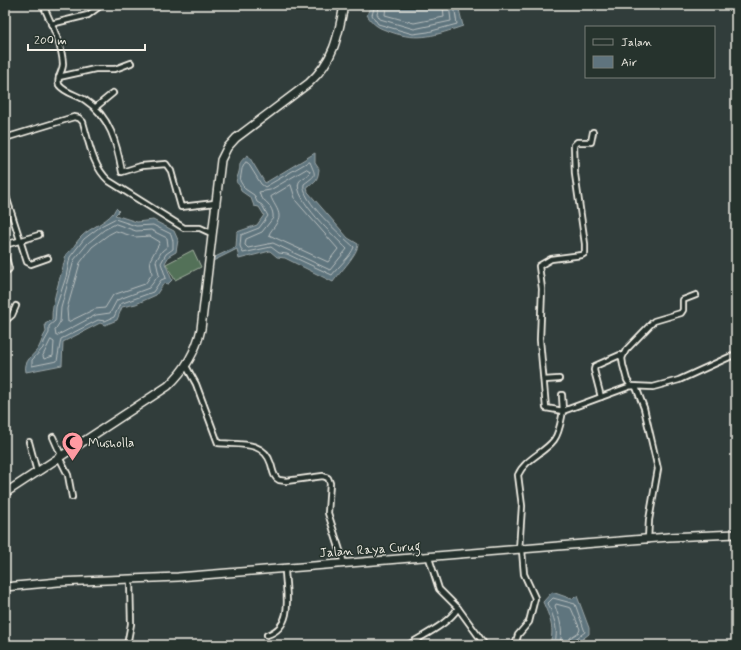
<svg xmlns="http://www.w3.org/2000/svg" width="741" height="650" viewBox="0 0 741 650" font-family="Mynerve,sans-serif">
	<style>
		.green { fill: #537159; stroke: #a4b1a0 }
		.water { fill: #5f747e; stroke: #9ba6a8 }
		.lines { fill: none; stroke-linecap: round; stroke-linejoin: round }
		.shore { stroke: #b8bfbe; stroke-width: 1 }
		.street-casing { stroke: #f4f1e8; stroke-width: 8 }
		.secondary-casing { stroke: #f4f1e8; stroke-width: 10 }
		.primary-casing { stroke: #f4f1e8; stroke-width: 10 }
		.street { stroke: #26332d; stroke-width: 4.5 }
		.secondary { stroke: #26332d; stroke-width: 7 }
		.primary { stroke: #26332d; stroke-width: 7 }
		.labels { text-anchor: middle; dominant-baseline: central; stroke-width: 3; stroke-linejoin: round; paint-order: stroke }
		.poi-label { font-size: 13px; fill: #f4f1e8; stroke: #26332d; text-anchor: start }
		.street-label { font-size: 13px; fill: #f4f1e8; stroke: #26332d }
	</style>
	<rect width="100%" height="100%" fill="#313d3b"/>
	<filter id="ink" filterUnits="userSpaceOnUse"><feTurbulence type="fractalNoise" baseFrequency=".025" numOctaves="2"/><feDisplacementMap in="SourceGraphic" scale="8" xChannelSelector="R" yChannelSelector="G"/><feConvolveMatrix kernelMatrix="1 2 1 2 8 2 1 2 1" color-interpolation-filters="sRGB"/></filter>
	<g filter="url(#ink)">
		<!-- green -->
		<polygon class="green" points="193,250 201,267 175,280 166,264"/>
		<!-- water -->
		<g class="water">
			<path d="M371,5H458L463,26C436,35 419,42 391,32C379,28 374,26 367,15Z"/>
			<path d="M315,153V163L319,169C318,178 317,182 307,186L308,192L348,238L358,244C358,254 340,272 333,282L285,258L277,257L270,251L239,259L237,249L211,262V259L236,247L237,232L257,225L264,215L259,207L254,206L251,198L241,191L240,186C235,182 236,181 238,175C242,164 236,164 248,155L265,183Z"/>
			<path d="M116,208L119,211L115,215L137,222L153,220L174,231L178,240L176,252L169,256L165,263L172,280L168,284L164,283L156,295L136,304L122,307L117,320L105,325L100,323L63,342L62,365L26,372C23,360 34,356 39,347C42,341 42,338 46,332L45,324L52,320C51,301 62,275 66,254C73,250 75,243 81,237C90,227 111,221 116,208Z"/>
			<path d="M552,592L572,599L577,596L589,628V634L575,645H549C556,630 549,616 543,602Z"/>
		</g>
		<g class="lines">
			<!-- shore -->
			<g class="shore">
				<polyline points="375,5 372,15 378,24 413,34 428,32 457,24 454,5"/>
				<polyline points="380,5 377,14 380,19 414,29 451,21 449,5"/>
				<polyline points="386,5 385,15 414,23 444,17 443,5"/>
				<path d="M246,162L248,163L261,184L265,187L308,162H310C316,177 317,174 304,184C300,200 342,236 354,247C351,256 338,267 332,275L287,254L279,253L271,247L243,253L240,246L241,235L259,228L268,216L262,205L257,202L254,195L245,189L240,181L242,169Z"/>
				<path d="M307,169L310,171L309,175C306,177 301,178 299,182C292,198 336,238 347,249L330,270L273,243L248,248L245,245L246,239L262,232L273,218C274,210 268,202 261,198L259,192L270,190Z"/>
				<path d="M291,185L296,201L338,249L328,262L269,235C270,231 274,228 276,224C284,214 274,206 271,197Z"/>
				<polygon points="115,219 136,226 153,225 171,234 173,241 173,249 166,254 161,263 166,278 161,280 153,292 120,304 114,317 105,321 98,320 61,339 57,361 32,366 32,360 43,348 44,342 49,333 49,326 55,321 56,307 66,277 70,257 84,239 101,226"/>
				<polygon points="116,224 136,231 151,230 167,238 168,246 162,251 156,261 159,275 149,288 117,300 110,313 96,315 56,336 55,330 60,322 61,308 74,260 88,243 104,230"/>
				<polygon points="116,231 135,237 150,236 160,242 150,260 152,274 145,284 113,295 105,308 95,309 68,322 67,309 80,263 92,247 108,235"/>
				<polygon points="51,340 54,342 53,356 44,359 43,356"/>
				<path d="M554,645C560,630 553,617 548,603L553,598L575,604L585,632L574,640L572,645"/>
				<path d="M559,645C565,632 559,618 555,606L556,604L571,608L580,629L579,632L570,638L567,645"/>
			</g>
			<defs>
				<g id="street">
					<path d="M43,5C51,23 62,44 63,64C63,72 56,77 59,85C65,93 77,95 85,100C110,116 117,144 122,172L141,166L166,164L171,171L181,207L215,203"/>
					<polyline points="331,5 343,7"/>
					<polyline points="51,24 88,15 100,6"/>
					<polyline points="59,77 95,69 115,69 131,63"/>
					<polyline points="96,107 113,93"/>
					<path d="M5,138L74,117L79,118L83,122C89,143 93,167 109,181L184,228H200L211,233"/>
					<polyline points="5,193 27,262 31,264 48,258"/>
					<polyline points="5,245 39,235"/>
					<polyline points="5,254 9,269 5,272"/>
					<polyline points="5,321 12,315 16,306"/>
					<path d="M186,366L196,384L218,443C238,445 264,440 271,464C273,470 273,477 279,480L286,481L323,476L328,478L330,483L328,513L344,563"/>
					<polyline points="544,380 559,379"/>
					<polyline points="631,386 627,380 623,365 622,358 626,350 654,321 681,313 683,310 683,300 696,295"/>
					<polyline points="636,387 644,408 658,469 649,520 648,540"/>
					<polyline points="562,395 563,411 546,408 540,340 542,289 539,266 551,259 582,255 585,253 585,244 575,174 574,145 577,142 591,142 593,132"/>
					<polyline points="601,397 594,370 595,366 620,355 622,358"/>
					<polyline points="53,437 61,455"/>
					<polyline points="29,442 37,472"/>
					<polyline points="59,457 68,475 72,497"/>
					<path d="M519,550L522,506L518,475C525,459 544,453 554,440C560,432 561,420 563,411L631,386L653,387L679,380L736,354"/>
					<polyline points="458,608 485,645"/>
					<path d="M267,635C296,626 285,591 285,568"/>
					<polyline points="127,645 131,624 130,580"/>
					<path d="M408,645C425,634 447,625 458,608L439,589L429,558"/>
					<polyline points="502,645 513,645"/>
					<polyline points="515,645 518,635 529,622 535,598 524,574 522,550"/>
				</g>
				<polyline id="secondary" points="5,587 58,582 178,577 669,537 736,534"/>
				<path id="primary" d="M5,493L168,386C185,370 196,352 201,329L221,160L227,148L236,138L309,83C334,60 338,37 344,5"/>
			</defs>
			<!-- street casing -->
			<use href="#street" class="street-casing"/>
			<!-- secondary casing -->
			<use href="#secondary" class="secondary-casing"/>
			<!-- primary casing -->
			<use href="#primary" class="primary-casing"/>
			<!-- street -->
			<use href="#street" class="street"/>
			<!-- secondary -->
			<use href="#secondary" class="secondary"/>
			<!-- primary -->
			<use href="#primary" class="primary"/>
		</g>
	</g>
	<!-- icons -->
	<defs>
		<symbol id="mosque-pin" viewBox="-11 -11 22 30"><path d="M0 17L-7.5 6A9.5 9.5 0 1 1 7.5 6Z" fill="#ff9aa2" stroke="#26332d"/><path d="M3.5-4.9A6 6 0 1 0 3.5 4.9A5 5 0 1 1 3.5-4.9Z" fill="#111"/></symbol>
	</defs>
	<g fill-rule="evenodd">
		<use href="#mosque-pin" x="60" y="430" width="25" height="34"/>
	</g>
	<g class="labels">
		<!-- poi labels -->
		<g class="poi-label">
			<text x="88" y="443">Musholla</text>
		</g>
		<!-- street labels -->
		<g class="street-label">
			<text transform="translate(370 550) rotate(-4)">Jalan Raya Curug</text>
		</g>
	</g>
	<!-- margin -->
	<rect width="741" height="650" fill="none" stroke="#26332d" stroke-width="20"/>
	<rect x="10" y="10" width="721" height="630" fill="none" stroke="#f4f1e8" stroke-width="1.5" filter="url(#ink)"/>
	<!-- legend -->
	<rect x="585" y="26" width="130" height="52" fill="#26332d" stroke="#787f78"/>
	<rect x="593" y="39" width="20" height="6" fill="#26332d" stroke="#787f78"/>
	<text x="621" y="46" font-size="12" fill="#f4f1e8">Jalan</text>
	<rect x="593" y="56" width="20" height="12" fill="#5f747e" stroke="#787f78"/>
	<text x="621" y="66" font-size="12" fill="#f4f1e8">Air</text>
	<!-- scale -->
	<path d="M28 44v6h117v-6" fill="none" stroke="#f4f1e8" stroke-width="2"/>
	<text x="34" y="44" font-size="12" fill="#f4f1e8" stroke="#26332d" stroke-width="3" paint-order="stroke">200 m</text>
</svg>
